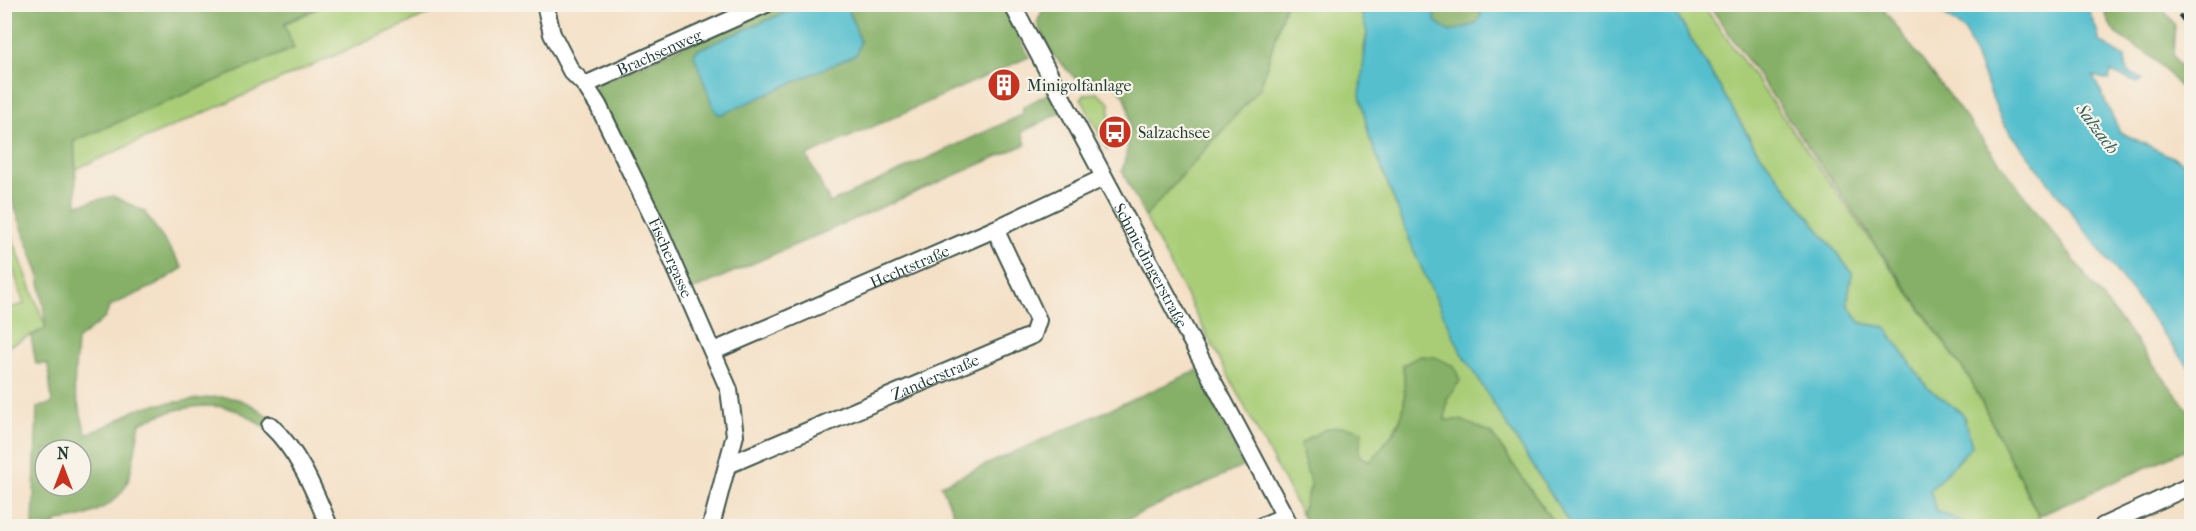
<svg xmlns="http://www.w3.org/2000/svg" width="2196" height="531" viewBox="0 0 2196 531" font-family="'IM FELL French Canon',serif">
	<style>
		.green { fill: #a9cd77; stroke: #648556; stroke-width: 1.5 }
		.forest { fill: #86b068; stroke: #52764e; stroke-width: 1.5; fill-rule: evenodd }
		.water { fill: #54bfce; stroke: #3a7e81; stroke-width: 1.5 }
		.lines { fill: none; stroke-linecap: round; stroke-linejoin: round }
		.minor-casing { stroke: #3f554a; stroke-width: 20 }
		.minor { stroke: #fff; stroke-width: 16 }
		.rail { stroke: #1f3d34; stroke-width: 4; stroke-dasharray: 9 4.5; stroke-linecap: butt }
		.labels { text-anchor: middle; dominant-baseline: central; stroke-width: 4.5; stroke-linejoin: round; paint-order: stroke }
		.street-label { font-size: 16px; fill: #1f3d34; stroke: #f7f3e8 }
		.poi-label { font-size: 16px; fill: #1f3d34; stroke: #f7f3e8; text-anchor: start }
		.water-label { font-size: 18px; font-style: italic; fill: #2c5e5a; stroke: #f7f3e8 }
	</style>
	<rect width="100%" height="100%" fill="#f7f3e8"/>
	<filter id="ink" filterUnits="userSpaceOnUse"><feTurbulence type="fractalNoise" baseFrequency=".0167" numOctaves="2"/><feDisplacementMap in="SourceGraphic" scale="12" xChannelSelector="R" yChannelSelector="G"/><feConvolveMatrix kernelMatrix="1 2 1 2 8 2 1 2 1" color-interpolation-filters="sRGB"/></filter>
	<filter id="wash" filterUnits="userSpaceOnUse"><feTurbulence type="fractalNoise" baseFrequency=".008" numOctaves="4" result="noise"/><feDisplacementMap in="SourceGraphic" scale="24" xChannelSelector="R" yChannelSelector="G"/><feGaussianBlur stdDeviation="1.35" result="paint"/><feColorMatrix in="noise" values="0 0 0 0 0 0 0 0 0 0 0 0 0 0 0 0 0 1.4 0 .05"/><feComposite in="paint" operator="in"/></filter>
	<g filter="url(#wash)">
		<rect width="100%" height="100%" fill="#f4e0c6"/>
		<!-- green -->
		<g class="green">
			<polygon points="325,5 450,5 76,169 74,141 293,48 284,24"/>
			<path d="M1285,5H1359L1367,32L1364,48L1369,136L1416,256L1461,352L1571,526H1556L1491,433L1445,420L1447,399L1403,365C1408,418 1402,422 1370,462L1359,455L1311,486L1301,514L1145,217L1260,88Z"/>
			<polygon points="1671,5 1703,5 1970,379 2043,526 1971,526 1936,511 1930,490 1972,446 1963,414 1927,387 1885,327 1861,323 1847,303 1852,273 1755,147"/>
			<polygon points="1097,93 1110,103 1107,149 1081,98 1086,94"/>
			<polygon points="4,215 46,328 5,348 5,309 24,304 5,242"/>
		</g>
		<!-- forest -->
		<g class="forest">
			<path d="M5,5H325L284,23L294,48L74,141L77,205L113,196L144,211L183,268L156,285L110,306L105,318L77,340L74,388L86,434C105,429 119,419 136,410C149,404 164,404 177,402C224,396 237,389 276,423L277,438C267,430 257,421 246,415C215,397 170,409 140,423C136,442 134,465 127,483C116,508 80,520 56,521L55,526H33L37,407L52,404L48,364H36L31,336L46,328L39,274L5,181ZM45,450H81V486H45Z"/>
			<polygon points="777,5 803,5 697,50 694,54 714,109 860,41 847,5 1003,5 1029,57 807,156 830,203 1022,115 1023,107 1049,93 1060,113 1022,132 1026,144 690,291 595,93 596,84"/>
			<path d="M1045,5V4L1285,5L1260,88L1145,217L1122,171C1130,142 1141,93 1104,79C1097,76 1084,79 1076,79L1053,55L1037,23Z"/>
			<polygon points="1439,5 1478,5 1481,16 1476,24 1450,32 1435,21 1435,10"/>
			<polygon points="1709,5 1880,5 2191,414 2191,447 2039,516 1970,379"/>
			<path d="M2103,5H2160L2175,25L2173,55L2183,70L2191,49V103L2189,97C2176,83 2163,67 2149,55C2124,37 2112,41 2103,5Z"/>
			<path d="M1420,356L1435,357L1454,366L1460,381L1447,399L1445,420H1461L1491,433L1556,526H1308L1301,514L1311,486L1300,444C1321,430 1336,421 1362,431L1359,455L1370,462C1403,422 1408,417 1403,365Z"/>
			<polygon points="1198,370 1244,466 1112,526 959,526 941,485"/>
		</g>
		<!-- water -->
		<g class="water">
			<polygon points="803,5 847,5 860,41 857,54 723,114 718,114 714,109 694,55 697,50"/>
			<polygon points="1359,5 1439,5 1435,10 1435,21 1450,32 1476,24 1481,16 1478,5 1671,5 1755,147 1852,273 1847,303 1861,323 1885,327 1927,387 1963,414 1972,446 1930,490 1936,511 1971,526 1571,526 1461,352 1416,256 1369,136 1360,95 1367,32"/>
			<polygon points="1932,5 2086,5 2098,33 2099,41 2125,57 2127,72 2142,79 2138,83 2111,72 2109,80 2093,76 2120,132 2191,166 2191,370 2002,121 1965,31"/>
		</g>
	</g>
	<g filter="url(#ink)">
		<g class="lines">
			<defs>
				<g id="minor">
					<path id="s1" d="M545,4L552,34L571,71L585,85L598,105L660,232L729,390L735,435L711,526"/>
					<path id="s2" d="M1012,4L1290,526"/>
					<path id="s3" d="M585,85L766,4"/>
					<path id="s4" d="M714,351L995,229L1103,178"/>
					<path d="M270,425C299,452 314,490 329,526"/>
					<path id="s5" d="M728,465L1033,335L1038,320L995,229"/>
					<polyline points="1262,526 1285,516"/>
					<polyline points="2103,526 2192,485"/>
				</g>
			</defs>
			<!-- minor casing -->
			<use href="#minor" class="minor-casing"/>
			<!-- minor -->
			<use href="#minor" class="minor"/>
			<!-- rail -->
			<polyline class="rail" points="2171,4 2192,31"/>
		</g>
	</g>
	<!-- icons -->
	<defs>
		<symbol id="building-disc" viewBox="-11 -11 22 22"><circle r="9.5" fill="#c8321e" stroke="#f7f3e8"/><path d="M-4-6H4V6H1V3H-1V6H-4ZM-2.5-4.3h1.7v1.8h-1.7ZM.8-4.3h1.7v1.8H.8ZM-2.5-1h1.7V.8h-1.7ZM.8-1h1.7V.8H.8Z" fill="#fff"/></symbol>
		<symbol id="bus-disc" viewBox="-11 -11 22 22"><circle r="9.5" fill="#c8321e" stroke="#f7f3e8"/><path d="M-5-6H5V4H4V6H2V4H-2V6H-4V4H-5ZM-3.5-4V0h7V-4ZM-3.5 1.2v1.5H-2V1.2ZM2 1.2v1.5H3.5V1.2Z" fill="#fff"/></symbol>
	</defs>
	<g fill-rule="evenodd">
		<use href="#building-disc" x="985" y="66" width="38" height="38"/>
		<use href="#bus-disc" x="1096" y="113" width="38" height="38"/>
	</g>
	<g class="labels">
		<!-- street labels -->
		<g class="street-label">
			<text stroke="none"><textPath href="#s3" startOffset="81">Brachsenweg</textPath></text>
			<text stroke="none"><textPath href="#s1" startOffset="285">Fischergasse</textPath></text>
			<text stroke="none"><textPath href="#s2" startOffset="296">Schmiedingerstraße</textPath></text>
			<text stroke="none"><textPath href="#s4" startOffset="213">Hechtstraße</textPath></text>
			<text stroke="none"><textPath href="#s5" startOffset="225">Zanderstraße</textPath></text>
		</g>
		<!-- poi labels -->
		<g class="poi-label">
			<text x="1027" y="85">Minigolfanlage</text>
			<text x="1138" y="132">Salzachsee</text>
		</g>
		<!-- water labels -->
		<g class="water-label">
			<text transform="translate(2097 129) rotate(53)">Salzach</text>
		</g>
	</g>
	<!-- margin -->
	<rect width="2196" height="531" fill="none" stroke="#f7f3e8" stroke-width="24"/>
	<!-- north arrow -->
	<g transform="translate(63 468)"><circle r="28" fill="#f7f3e8" stroke="#a1aaa0" stroke-width="1.5"/>
	<path d="M0-4.5L10 22L0 15L-10 22Z" fill="#c8321e"/>
	<text y="-9" font-size="16" font-weight="bold" text-anchor="middle" fill="#1f3d34">N</text>
	</g>
</svg>
